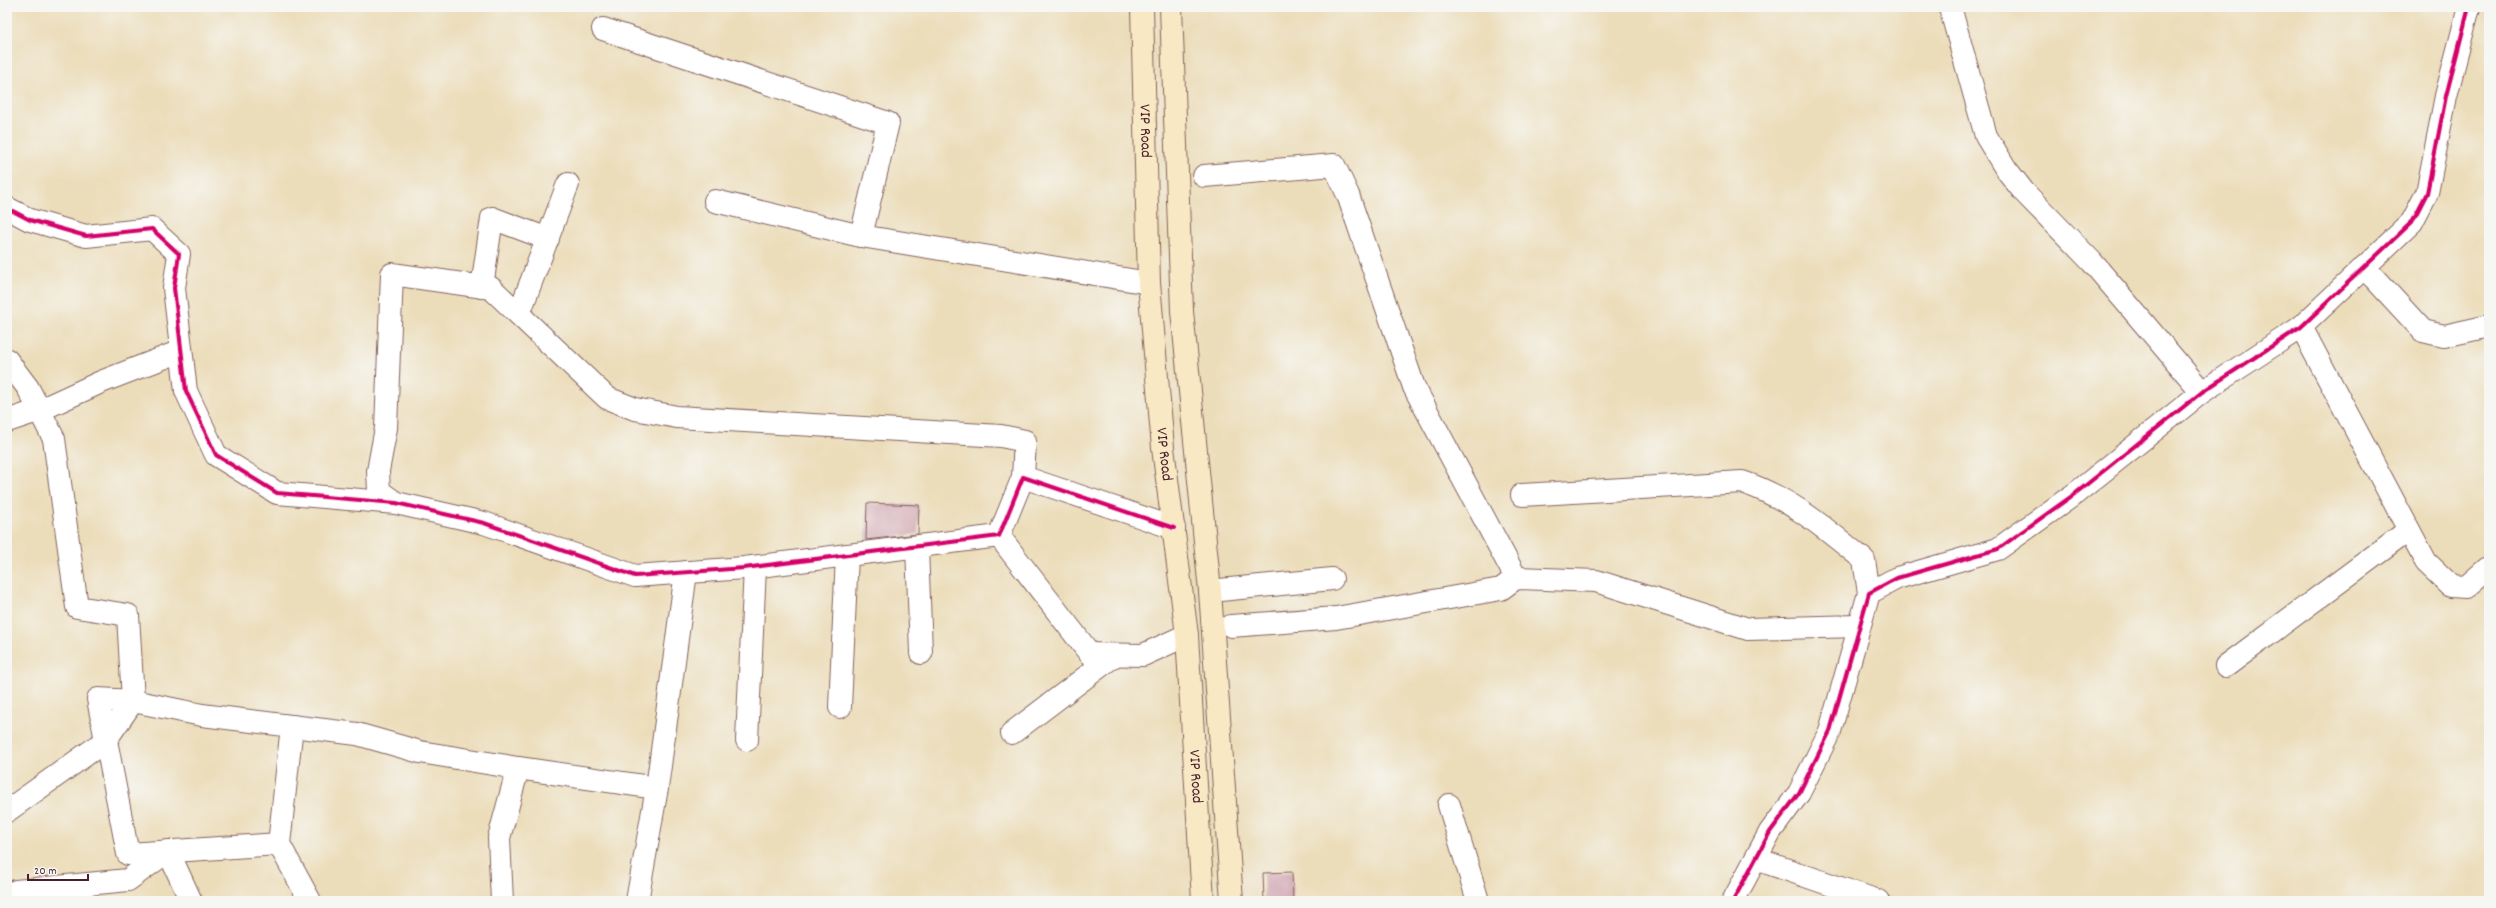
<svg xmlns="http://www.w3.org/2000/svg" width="2496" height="908" viewBox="0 0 2496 908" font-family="Dekko,sans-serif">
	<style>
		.building { fill: #cb9aa8 }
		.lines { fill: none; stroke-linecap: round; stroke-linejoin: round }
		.minor-casing { stroke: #83625d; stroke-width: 24 }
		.secondary-casing { stroke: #83625d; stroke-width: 24 }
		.minor { stroke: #fff; stroke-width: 22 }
		.secondary { stroke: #f8e8c3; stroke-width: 22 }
		.cycleway-casing { stroke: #f6f6f2; stroke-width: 6 }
		.cycleway { stroke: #d6006c; stroke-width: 4 }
		.labels { text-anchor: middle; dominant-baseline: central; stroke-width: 4; stroke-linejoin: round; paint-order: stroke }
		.street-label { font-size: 16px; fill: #4a1f2b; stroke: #f6f6f2 }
	</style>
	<rect width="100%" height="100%" fill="#f6f6f2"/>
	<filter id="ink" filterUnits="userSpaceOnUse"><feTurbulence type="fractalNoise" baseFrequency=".025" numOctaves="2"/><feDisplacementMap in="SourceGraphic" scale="8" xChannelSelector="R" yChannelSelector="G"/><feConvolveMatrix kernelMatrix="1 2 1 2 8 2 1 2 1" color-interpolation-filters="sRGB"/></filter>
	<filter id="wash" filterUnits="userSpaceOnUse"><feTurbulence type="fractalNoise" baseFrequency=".012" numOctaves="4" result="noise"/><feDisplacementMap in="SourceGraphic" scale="16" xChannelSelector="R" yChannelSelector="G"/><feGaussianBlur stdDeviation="0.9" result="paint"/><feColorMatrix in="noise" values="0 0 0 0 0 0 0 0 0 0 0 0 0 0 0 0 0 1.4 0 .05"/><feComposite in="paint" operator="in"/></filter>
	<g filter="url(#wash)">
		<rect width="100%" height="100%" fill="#ecddba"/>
		<g id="blocks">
			<!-- building -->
			<g class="building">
				<polygon points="867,503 919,505 918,534 866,540"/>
				<polygon points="1292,872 1293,901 1264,901 1263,873"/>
			</g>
		</g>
	</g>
	<g filter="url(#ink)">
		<use href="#blocks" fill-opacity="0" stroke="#83625d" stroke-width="1"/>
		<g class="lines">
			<defs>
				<g id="minor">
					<polyline points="1950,7 1986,136 2006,169 2024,192 2092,262 2202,392"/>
					<polyline points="603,29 888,123 861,236 1149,283"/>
					<polyline points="1204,176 1334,165 1348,195 1414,387 1516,578"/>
					<polyline points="715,201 861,236"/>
					<polyline points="7,208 30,220 86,236 152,229 179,254 174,288 186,391 216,455 277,493 396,503 484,523 635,576 744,568 999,536 1023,477 1174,528"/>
					<polyline points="2364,267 2423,331 2444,336 2489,326"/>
					<polyline points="482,287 492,218 548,239"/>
					<polyline points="519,314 568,184"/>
					<polyline points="2301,327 2426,562 2451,586 2466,587 2489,567"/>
					<polyline points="7,360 28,388 54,439 77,607 128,615 133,701 202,715 357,734 420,752 518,768 499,838 502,901"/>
					<polyline points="7,421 40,410 101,382 181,351"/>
					<path d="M1522,495L1742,482C1789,497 1826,529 1864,560L1869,593"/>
					<polyline points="396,503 379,491 378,471 386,428 392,274 491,288 607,398 635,409 677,417 1001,436 1025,441 1023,477"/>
					<polyline points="999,536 1090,654 1143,655 1187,635"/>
					<polyline points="917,547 921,653"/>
					<polyline points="1210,591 1332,579"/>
					<polyline points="1231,626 1336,618 1501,589 1516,578 1596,581 1748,629 1859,626"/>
					<polyline points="2226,666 2409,530"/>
					<polyline points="133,701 98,699 128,854 279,844"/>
					<polyline points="840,707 847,555"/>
					<polyline points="292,726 279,844 310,901"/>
					<polyline points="1012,733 1115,655"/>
					<polyline points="747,740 755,567"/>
					<polyline points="518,768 657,788 637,901"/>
					<polyline points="657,788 686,572"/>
					<polyline points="1449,805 1478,901"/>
					<polyline points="7,811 105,741 133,701"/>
					<polyline points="1756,859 1878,901"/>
					<polyline points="16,891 128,880 168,851 191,901"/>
					<polyline points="1733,901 1770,832 1799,793 1830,731 1869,593 1897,578 1998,549 2076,493 2202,392 2301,327 2412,222 2427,193 2446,96 2469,7"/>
				</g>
				<g id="secondary">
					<path id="s1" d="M1142,7L1149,283L1163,448L1187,635L1203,901"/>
					<polyline points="1171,7 1182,311 1210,591 1232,901"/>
				</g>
			</defs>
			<!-- minor casing -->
			<use href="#minor" class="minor-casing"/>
			<!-- secondary casing -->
			<use href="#secondary" class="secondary-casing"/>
			<!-- minor -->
			<use href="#minor" class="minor"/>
			<!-- secondary -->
			<use href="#secondary" class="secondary"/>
			<defs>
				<g id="cycleway">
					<polyline points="7,208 30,220 86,236 152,229 179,254 174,288 186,391 216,455 277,493 396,503 484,523 635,576 744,568 999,536 1023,477 1174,528"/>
					<polyline points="1733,901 1770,832 1799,793 1830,731 1869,593 1897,578 1998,549 2076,493 2202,392 2301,327 2412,222 2427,193 2446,96 2469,7"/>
				</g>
			</defs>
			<!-- cycleway casing -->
			<use href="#cycleway" class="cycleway-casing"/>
			<!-- cycleway -->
			<use href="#cycleway" class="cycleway"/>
		</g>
	</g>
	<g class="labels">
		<!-- street labels -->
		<g class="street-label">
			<text stroke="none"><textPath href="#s1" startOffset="124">VIP Road</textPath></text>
			<text stroke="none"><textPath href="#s1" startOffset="448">VIP Road</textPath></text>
			<text stroke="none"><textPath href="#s1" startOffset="772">VIP Road</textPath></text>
		</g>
	</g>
	<!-- margin -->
	<rect width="2496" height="908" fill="none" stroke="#f6f6f2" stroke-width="24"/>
	<!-- scale -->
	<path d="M28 874v6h60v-6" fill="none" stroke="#4a1f2b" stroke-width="2"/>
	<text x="34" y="874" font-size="12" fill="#4a1f2b" stroke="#f6f6f2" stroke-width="3" paint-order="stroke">20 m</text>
</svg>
